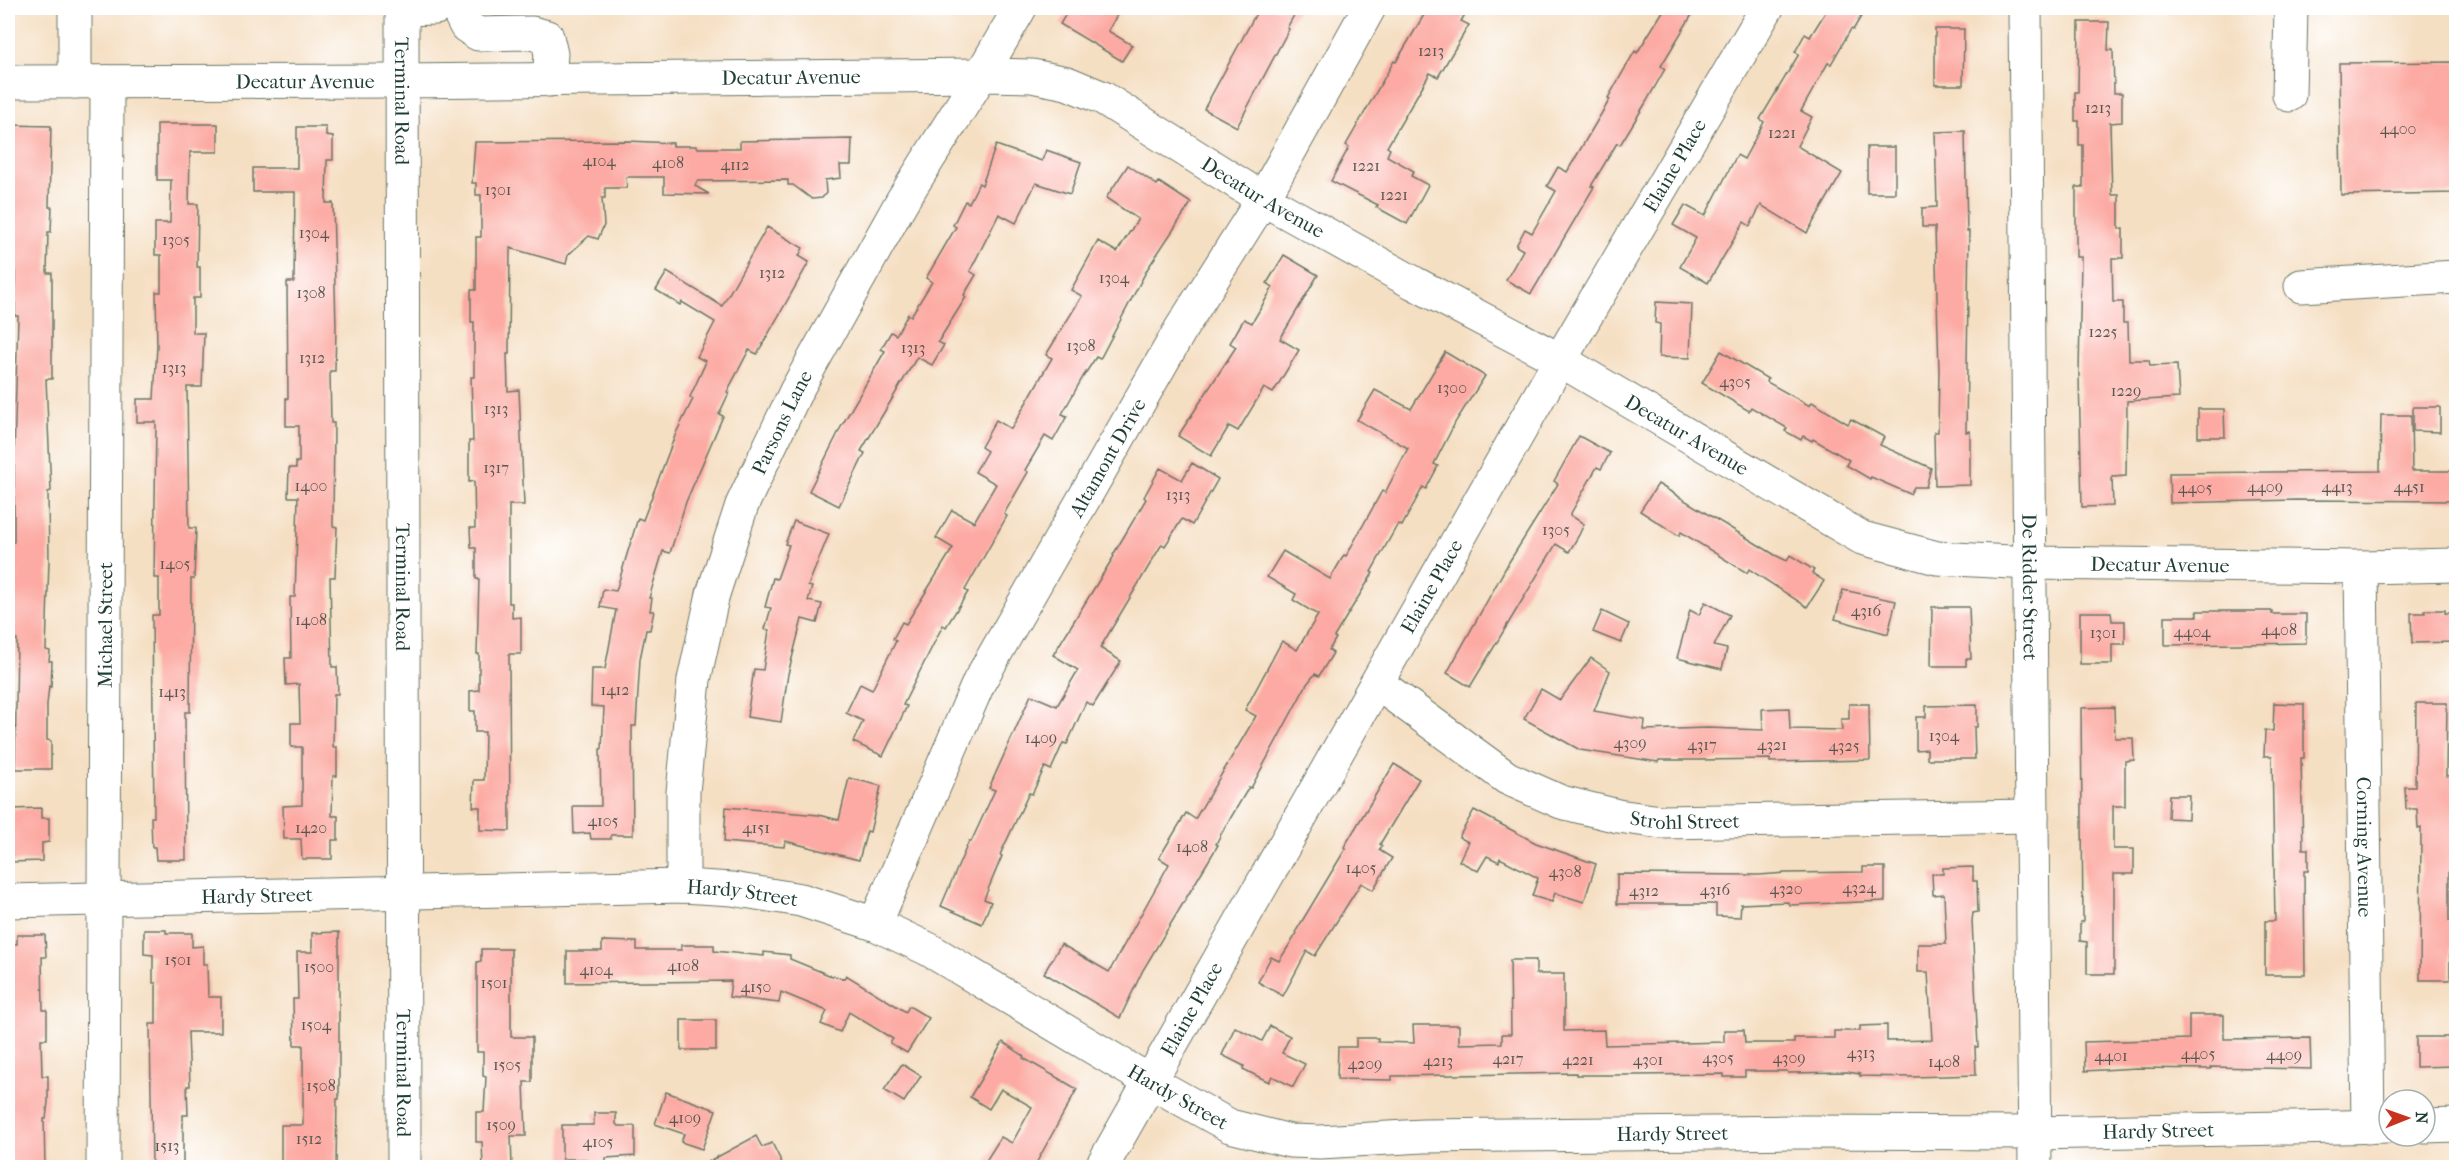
<svg xmlns="http://www.w3.org/2000/svg" width="2464" height="1175" viewBox="0 0 2464 1175" font-family="'IM FELL French Canon',serif">
	<style>
		.building { fill: #fcaaa3 }
		.lines { fill: none; stroke-linecap: round; stroke-linejoin: round }
		.minor-casing { stroke: #6a7666; stroke-width: 35 }
		.major-casing { stroke: #6a7666; stroke-width: 35 }
		.minor { stroke: #fff; stroke-width: 33 }
		.major { stroke: #fff; stroke-width: 33 }
		.labels { text-anchor: middle; dominant-baseline: central; stroke-width: 4.5; stroke-linejoin: round; paint-order: stroke }
		.number-label { font-size: 16px; fill: #565850 }
		.street-label { font-size: 20px; fill: #1f3d34; stroke: #fff }
	</style>
	<rect width="100%" height="100%" fill="#fff"/>
	<filter id="ink" filterUnits="userSpaceOnUse"><feTurbulence type="fractalNoise" baseFrequency=".0167" numOctaves="2"/><feDisplacementMap in="SourceGraphic" scale="12" xChannelSelector="R" yChannelSelector="G"/><feConvolveMatrix kernelMatrix="1 2 1 2 8 2 1 2 1" color-interpolation-filters="sRGB"/></filter>
	<filter id="wash" filterUnits="userSpaceOnUse"><feTurbulence type="fractalNoise" baseFrequency=".008" numOctaves="4" result="noise"/><feDisplacementMap in="SourceGraphic" scale="24" xChannelSelector="R" yChannelSelector="G"/><feGaussianBlur stdDeviation="1.35" result="paint"/><feColorMatrix in="noise" values="0 0 0 0 0 0 0 0 0 0 0 0 0 0 0 0 0 1.4 0 .05"/><feComposite in="paint" operator="in"/></filter>
	<g filter="url(#wash)">
		<rect width="100%" height="100%" fill="#f5dfc3"/>
		<g id="blocks">
			<!-- building -->
			<g class="building">
				<polygon points="494,8 520,8 520,14 494,15"/>
				<polygon points="1083,8 1121,8 1108,31 1132,45 1122,61 1060,24 1069,9 1079,15"/>
				<polygon points="1259,8 1298,8 1287,28 1289,29 1237,127 1204,109"/>
				<polygon points="1428,8 1469,8 1461,21 1469,25 1438,77 1430,73 1387,147 1390,149 1387,156 1414,171 1411,176 1428,185 1407,224 1376,207 1378,205 1331,181 1349,147 1346,145 1394,61 1396,62"/>
				<polygon points="1665,8 1696,8 1661,66 1665,69 1645,104 1620,145 1617,143 1591,186 1594,187 1531,294 1506,280 1523,250 1516,246 1525,229 1532,233 1556,191 1547,186 1558,167 1567,172 1610,99 1608,98 1635,51 1637,53"/>
				<polygon points="1828,8 1866,8 1853,30 1851,29 1831,64 1828,63 1801,111 1812,117 1797,146 1842,173 1807,233 1761,205 1750,226 1744,222 1708,283 1680,267 1696,238 1673,225 1685,205 1705,216 1737,155 1744,159 1764,122 1760,119 1799,54 1795,52 1805,34 1810,37"/>
				<polygon points="2079,22 2109,22 2108,50 2113,50 2114,93 2122,93 2122,122 2110,123 2112,195 2119,195 2119,229 2123,229 2123,258 2112,258 2113,302 2123,302 2123,323 2128,323 2129,360 2149,360 2150,366 2177,365 2179,398 2127,401 2126,476 2112,477 2113,506 2082,507 2079,376 2081,257 2076,257 2076,187 2083,187 2083,145 2079,145 2079,121 2075,121 2075,92 2078,92"/>
				<polygon points="1935,29 1964,29 1963,85 1935,85"/>
				<polygon points="2457,62 2457,193 2341,195 2339,63"/>
				<polygon points="157,124 218,124 218,152 190,152 189,204 198,204 197,267 200,267 200,298 193,298 193,333 204,333 202,387 187,387 189,528 196,528 194,579 191,579 190,712 185,712 186,860 156,860 155,847 152,847 151,817 154,817 152,615 159,615 159,578 154,578 156,422 137,422 137,399 154,399 157,346 156,292 161,292 161,255 155,255 155,223 170,223 171,180 157,180"/>
				<polygon points="9,125 51,126 49,207 52,207 51,232 48,232 47,273 52,273 52,379 46,379 51,491 48,492 49,561 46,650 50,651 49,661 52,661 51,687 49,686 47,705 47,740 51,741 51,769 15,769 17,639 12,639 13,612 8,612 8,542 14,542 14,455 18,316 15,316 15,272 11,272 13,173 8,172"/>
				<polygon points="297,127 326,127 326,136 333,137 333,160 327,160 326,203 333,203 336,328 335,371 330,371 331,423 334,423 333,526 337,527 335,577 330,577 332,667 337,667 338,694 334,694 333,747 337,747 337,776 333,776 332,816 338,816 338,840 332,840 332,859 302,859 301,839 284,839 283,806 302,805 302,747 291,747 291,723 300,723 299,684 286,685 285,658 291,658 290,597 295,597 298,497 288,497 289,468 296,468 296,462 299,462 299,426 286,426 286,398 288,398 287,282 294,282 295,192 253,192 253,168 297,168"/>
				<polygon points="1965,131 1967,231 1969,231 1966,432 1970,431 1970,485 1935,486 1934,432 1938,432 1939,370 1935,227 1922,227 1922,208 1937,207 1935,132"/>
				<polygon points="852,139 851,165 840,165 841,178 825,180 826,193 822,198 812,199 793,185 788,185 788,180 697,181 695,186 709,194 664,193 664,177 626,177 627,188 605,188 605,198 602,198 604,225 598,239 589,236 568,255 566,264 510,248 509,354 507,354 508,391 519,390 524,505 509,505 509,603 512,603 512,618 521,617 521,654 509,654 510,831 480,830 480,807 473,807 474,780 484,780 485,732 475,732 475,711 470,711 470,691 479,690 479,654 477,654 479,579 476,579 476,548 471,548 470,528 475,528 474,481 469,482 469,441 473,441 471,377 474,377 474,322 471,322 471,290 476,290 476,237 481,237 481,195 476,195 476,183 472,183 475,142 628,141 673,143 673,146 697,146 697,148 740,148 740,141"/>
				<polygon points="996,145 1042,161 1046,150 1081,162 1070,194 1036,183 1016,223 999,214 970,271 976,275 964,295 966,297 938,342 944,345 932,365 917,357 861,451 865,453 839,506 809,491 842,425 885,351 881,349 891,332 896,335 908,314 911,316 932,282 926,278 956,227 953,225 965,201 969,203 979,183 982,185"/>
				<rect x="1867" y="147" width="28" height="46"/>
				<polygon points="1128,165 1157,185 1159,182 1191,203 1148,268 1100,359 1096,357 1083,377 1062,414 1067,416 1053,441 1045,436 1025,470 1028,472 1004,514 1007,516 965,590 968,592 946,627 943,625 903,705 907,706 883,756 853,742 863,721 846,713 860,684 872,690 896,641 893,639 902,622 906,624 953,548 936,538 952,510 974,522 996,484 975,472 987,451 981,447 996,420 1011,429 1052,358 1046,355 1082,296 1071,290 1098,241 1117,252 1138,219 1106,198"/>
				<polygon points="767,227 803,248 799,256 809,262 757,354 749,350 727,392 729,393 719,414 723,416 686,502 670,553 663,551 649,598 652,598 650,611 654,611 650,630 646,630 640,659 636,726 632,726 633,835 611,835 611,839 591,839 590,833 574,834 573,806 601,806 600,749 602,749 604,707 591,706 592,669 605,669 616,610 600,607 603,589 616,591 638,518 643,520 676,433 693,399 690,397 705,364 705,361 697,357 715,322 682,302 680,305 656,290 667,272 722,306"/>
				<polygon points="1284,255 1318,275 1280,339 1299,350 1273,393 1264,388 1238,431 1229,426 1211,456 1178,436 1236,347 1230,343 1244,319 1252,323 1273,287 1267,283"/>
				<polygon points="1656,302 1692,304 1690,358 1659,357 1660,324 1655,323"/>
				<polygon points="1721,351 1768,379 1767,382 1810,406 1812,402 1848,424 1851,419 1884,437 1880,445 1931,468 1926,487 1914,487 1910,494 1871,477 1870,479 1846,465 1849,460 1813,439 1812,441 1803,436 1801,440 1785,431 1787,428 1751,407 1749,411 1702,383"/>
				<polygon points="1445,352 1485,376 1456,421 1434,464 1438,466 1426,489 1423,487 1402,526 1398,524 1371,572 1373,573 1334,637 1336,638 1329,650 1333,653 1319,676 1315,674 1307,684 1251,788 1249,787 1221,834 1216,844 1218,845 1143,970 1120,1018 1044,973 1061,944 1109,972 1169,864 1159,858 1186,813 1195,819 1256,716 1245,710 1282,641 1297,650 1318,615 1293,600 1296,594 1267,577 1283,551 1330,579 1344,555 1346,556 1382,491 1385,493 1408,448 1357,420 1375,390 1411,409"/>
				<polygon points="2413,407 2440,407 2440,432 2413,431"/>
				<polygon points="2198,409 2224,409 2225,437 2198,437"/>
				<polygon points="2381,415 2411,415 2412,471 2457,471 2457,501 2296,500 2170,503 2169,473 2380,471"/>
				<polygon points="1579,436 1610,453 1601,469 1597,467 1570,515 1584,524 1579,535 1569,552 1556,544 1470,687 1447,673 1509,562 1558,484 1554,481"/>
				<polygon points="1192,463 1218,479 1192,525 1182,519 1165,546 1162,544 1100,648 1121,661 1093,706 1086,702 1067,744 1063,743 1051,770 1045,767 1032,794 1029,793 1000,855 1002,856 984,899 991,902 982,924 941,906 969,841 971,842 995,790 989,788 1031,695 1057,706 1078,670 1053,655 1114,556 1113,555 1146,499 1144,497 1160,468 1182,480"/>
				<polygon points="1658,484 1775,555 1787,561 1790,555 1814,570 1812,573 1824,581 1807,607 1749,569 1747,573 1681,532 1679,536 1640,511"/>
				<polygon points="794,521 829,534 808,586 812,587 808,601 822,604 817,623 802,619 788,674 781,722 747,717 754,669 763,670 769,630 765,629 771,608 765,607 773,578 777,579 789,545 785,544"/>
				<polygon points="1843,590 1896,601 1888,634 1835,619"/>
				<polygon points="1705,602 1730,615 1714,646 1727,649 1722,669 1677,658 1690,610 1699,615"/>
				<polygon points="1932,607 1969,607 1971,659 1966,659 1966,666 1931,666"/>
				<polygon points="2425,610 2445,610 2445,613 2457,613 2457,642 2412,643 2411,613 2425,613"/>
				<polygon points="1602,611 1629,624 1621,643 1593,632"/>
				<polygon points="2197,611 2272,611 2272,614 2306,614 2306,643 2165,645 2165,616 2197,616"/>
				<polygon points="2080,612 2111,612 2112,621 2125,621 2125,644 2112,644 2112,664 2080,664"/>
				<polygon points="1591,658 1610,671 1594,711 1645,720 1644,730 1708,728 1763,730 1762,709 1789,708 1790,729 1842,730 1841,719 1849,719 1849,704 1869,704 1870,760 1770,762 1770,759 1700,760 1659,760 1658,762 1580,750 1524,719 1541,689 1560,700"/>
				<polygon points="2274,703 2304,704 2304,758 2301,758 2303,849 2308,849 2308,871 2304,871 2305,975 2265,975 2265,921 2275,921 2272,756 2264,756 2265,730 2273,731"/>
				<polygon points="2416,703 2447,703 2446,776 2457,775 2457,871 2449,871 2449,921 2457,921 2457,947 2450,947 2450,980 2420,980 2421,828 2418,829 2417,809 2406,809 2405,787 2415,787"/>
				<polygon points="1977,705 1977,727 1974,727 1975,759 1927,759 1927,749 1916,750 1916,717 1926,717 1926,706"/>
				<polygon points="2114,707 2115,738 2133,738 2134,760 2125,761 2125,806 2113,806 2113,849 2134,849 2134,874 2114,874 2114,974 2087,974 2087,942 2080,941 2080,922 2083,922 2081,708"/>
				<polygon points="1394,764 1419,779 1380,844 1382,846 1379,850 1392,858 1373,890 1361,883 1315,956 1307,951 1283,996 1258,982 1271,957 1279,961 1297,933 1296,931 1346,848 1344,847"/>
				<polygon points="849,778 881,786 870,832 867,831 859,860 785,841 784,847 724,842 726,807 819,815 839,820"/>
				<polygon points="2169,795 2189,795 2188,819 2168,818"/>
				<polygon points="41,808 41,818 49,818 49,842 42,843 42,861 10,862 9,820 13,820 12,809"/>
				<polygon points="1474,810 1536,843 1596,864 1584,902 1555,893 1552,902 1532,896 1538,878 1500,858 1499,862 1487,856 1478,871 1459,861 1468,842 1459,837"/>
				<polygon points="1863,867 1885,867 1885,901 1789,905 1788,902 1741,904 1740,917 1716,916 1716,904 1617,904 1617,874 1759,875 1786,873 1863,872"/>
				<polygon points="1973,867 1973,881 1977,881 1978,912 1973,913 1972,921 1978,1047 1975,1047 1976,1075 1913,1077 1860,1076 1860,1074 1847,1072 1788,1073 1787,1071 1745,1071 1745,1077 1724,1077 1724,1074 1635,1075 1576,1075 1576,1073 1392,1076 1392,1080 1337,1079 1338,1047 1356,1047 1356,1038 1378,1038 1378,1042 1414,1043 1413,1025 1459,1025 1459,1044 1502,1043 1502,1034 1511,1034 1510,960 1536,960 1536,974 1564,974 1564,1031 1604,1030 1605,1045 1724,1042 1724,1030 1744,1030 1745,1043 1794,1043 1794,1038 1834,1038 1834,1031 1860,1031 1860,1026 1887,1025 1887,1041 1932,1040 1928,972 1918,972 1918,944 1946,944 1944,894 1933,895 1932,874 1943,874 1943,868"/>
				<polygon points="144,930 166,930 166,933 192,933 192,947 203,946 203,964 207,964 208,997 221,997 221,1032 188,1032 190,1086 187,1086 188,1115 183,1115 183,1167 152,1167 150,1024 156,1024 156,983 153,983 153,955 144,954"/>
				<polygon points="339,932 339,1099 337,1099 336,1167 281,1167 281,1125 303,1125 303,1045 294,1045 293,999 298,999 297,952 312,952 312,933"/>
				<polygon points="17,935 45,935 46,957 42,957 43,1010 47,1010 47,1039 41,1039 42,1076 48,1076 48,1102 46,1119 44,1119 45,1167 10,1167 10,979 8,979 8,944 17,944"/>
				<polygon points="602,941 637,942 637,950 681,950 681,945 714,945 714,951 764,956 764,952 790,955 790,959 829,975 844,979 846,975 906,1012 909,1006 929,1018 907,1053 890,1043 893,1039 849,1012 840,1032 821,1024 827,1011 781,992 779,1003 729,997 731,981 567,983 567,951 602,951"/>
				<polygon points="481,949 511,949 511,1037 532,1037 532,1082 524,1082 526,1136 511,1136 512,1167 483,1167 482,1142 476,1142 476,1112 484,1112 486,1077 483,1076 483,1052 477,1052 477,962 481,961"/>
				<polygon points="2189,1015 2224,1015 2224,1039 2310,1038 2311,1069 2211,1067 2211,1069 2137,1068 2085,1071 2084,1042 2189,1039"/>
				<rect x="681" y="1020" width="35" height="30"/>
				<polygon points="1270,1026 1290,1036 1282,1053 1305,1064 1293,1087 1272,1076 1269,1082 1243,1069 1244,1066 1222,1055 1235,1027 1262,1041"/>
				<polygon points="2416,1037 2457,1037 2457,1066 2416,1067"/>
				<polygon points="1003,1042 1024,1056 1023,1058 1077,1089 1034,1167 982,1167 1001,1137 1012,1143 1032,1107 1001,1089 989,1109 970,1097"/>
				<polygon points="902,1064 921,1076 904,1102 884,1090"/>
				<polygon points="666,1092 716,1110 702,1149 681,1142 684,1134 655,1124"/>
				<polygon points="594,1113 616,1113 616,1124 618,1126 635,1126 635,1156 606,1158 606,1165 586,1165 586,1159 562,1159 562,1125 594,1125"/>
				<polygon points="756,1136 762,1147 772,1143 784,1167 699,1167"/>
			</g>
		</g>
	</g>
	<g filter="url(#ink)">
		<use href="#blocks" fill-opacity="0" stroke="#6a7666" stroke-width="1.5"/>
		<g class="lines">
			<defs>
				<g id="minor">
					<polyline points="457,8 466,26 478,34 532,33 547,37 551,54 549,80"/>
					<path id="s1" d="M2025,8L2035,1168"/>
					<polyline points="402,9 436,8"/>
					<path id="s2" d="M401,81L981,75L1032,76L1067,83L1103,98L1263,199L1414,283L1560,360L1862,538L1937,558L2029,563L2361,567L2456,565"/>
					<polyline points="75,82 75,8"/>
					<polyline points="2289,95 2291,8"/>
					<polyline points="2301,286 2456,277"/>
					<path id="s3" d="M2361,567L2368,1127"/>
					<path id="s4" d="M1377,683L1507,778L1561,802L1618,816L1661,822L2032,816"/>
					<path id="s5" d="M683,886V792L694,680L713,594L742,505L796,391L902,201L981,75L1020,8"/>
					<path id="s6" d="M8,901L683,886L732,889L801,900L875,924L928,949L1151,1082L1230,1126L1290,1141L1320,1142L1423,1136L1800,1132L2034,1133L2389,1126"/>
					<path id="s7" d="M875,924L979,682L1182,327L1263,199L1369,8"/>
					<polyline points="2425,1126 2456,1125"/>
					<path id="s8" d="M103,1168L107,82"/>
					<path id="s9" d="M1101,1168L1560,360L1767,8"/>
				</g>
				<g id="major">
					<path id="s10" d="M402,8L404,1168"/>
					<path id="s11" d="M8,82L401,81"/>
				</g>
			</defs>
			<!-- minor casing -->
			<use href="#minor" class="minor-casing"/>
			<!-- major casing -->
			<use href="#major" class="major-casing"/>
			<!-- minor -->
			<use href="#minor" class="minor"/>
			<!-- major -->
			<use href="#major" class="major"/>
		</g>
	</g>
	<g class="labels">
		<!-- number labels -->
		<g class="number-label">
			<text x="1431" y="50">1213</text>
			<text x="2098" y="107">1213</text>
			<text x="2398" y="128">4400</text>
			<text x="1782" y="132">1221</text>
			<text x="599" y="160">4104</text>
			<text x="668" y="162">4108</text>
			<text x="735" y="164">4112</text>
			<text x="1366" y="165">1221</text>
			<text x="498" y="189">1301</text>
			<text x="1394" y="194">1221</text>
			<text x="314" y="232">1304</text>
			<text x="176" y="239">1305</text>
			<text x="772" y="272">1312</text>
			<text x="1114" y="277">1304</text>
			<text x="311" y="292">1308</text>
			<text x="2103" y="331">1225</text>
			<text x="1081" y="345">1308</text>
			<text x="913" y="347">1313</text>
			<text x="312" y="357">1312</text>
			<text x="174" y="367">1313</text>
			<text x="1735" y="381">4305</text>
			<text x="1452" y="387">1300</text>
			<text x="2126" y="390">1229</text>
			<text x="496" y="408">1313</text>
			<text x="496" y="467">1317</text>
			<text x="311" y="485">1400</text>
			<text x="2265" y="486">4409</text>
			<text x="2337" y="486">4413</text>
			<text x="2409" y="486">4451</text>
			<text x="2195" y="487">4405</text>
			<text x="1178" y="494">1313</text>
			<text x="1556" y="529">1305</text>
			<text x="175" y="563">1405</text>
			<text x="1866" y="610">4316</text>
			<text x="311" y="619">1408</text>
			<text x="2279" y="629">4408</text>
			<text x="2192" y="631">4404</text>
			<text x="2103" y="632">1301</text>
			<text x="615" y="689">1412</text>
			<text x="172" y="691">1413</text>
			<text x="1944" y="735">1304</text>
			<text x="1041" y="737">1409</text>
			<text x="1630" y="742">4309</text>
			<text x="1702" y="744">4317</text>
			<text x="1772" y="744">4321</text>
			<text x="1844" y="745">4325</text>
			<text x="603" y="820">4105</text>
			<text x="311" y="827">1420</text>
			<text x="756" y="827">4151</text>
			<text x="1192" y="846">1408</text>
			<text x="1361" y="867">1405</text>
			<text x="1565" y="871">4308</text>
			<text x="1859" y="887">4324</text>
			<text x="1786" y="888">4320</text>
			<text x="1715" y="889">4316</text>
			<text x="1644" y="890">4312</text>
			<text x="178" y="959">1501</text>
			<text x="683" y="965">4108</text>
			<text x="319" y="966">1500</text>
			<text x="596" y="969">4104</text>
			<text x="494" y="982">1501</text>
			<text x="756" y="986">4150</text>
			<text x="316" y="1024">1504</text>
			<text x="1861" y="1052">4313</text>
			<text x="2198" y="1053">4405</text>
			<text x="2284" y="1054">4409</text>
			<text x="2111" y="1055">4401</text>
			<text x="1718" y="1057">4305</text>
			<text x="1789" y="1057">4309</text>
			<text x="1508" y="1058">4217</text>
			<text x="1578" y="1059">4221</text>
			<text x="1648" y="1059">4301</text>
			<text x="1438" y="1060">4213</text>
			<text x="1944" y="1061">1408</text>
			<text x="1365" y="1063">4209</text>
			<text x="507" y="1064">1505</text>
			<text x="321" y="1085">1508</text>
			<text x="685" y="1117">4109</text>
			<text x="501" y="1124">1509</text>
			<text x="309" y="1138">1512</text>
			<text x="598" y="1141">4105</text>
			<text x="167" y="1145">1513</text>
		</g>
		<!-- street labels -->
		<g class="street-label">
			<text stroke="none"><textPath href="#s2" startOffset="390">Decatur Avenue</textPath></text>
			<text stroke="none"><textPath href="#s11" startOffset="297">Decatur Avenue</textPath></text>
			<text stroke="none"><textPath href="#s10" startOffset="93">Terminal Road</textPath></text>
			<text stroke="none"><textPath href="#s9" startOffset="1155">Elaine Place</textPath></text>
			<text stroke="none"><textPath href="#s2" startOffset="894">Decatur Avenue</textPath></text>
			<text stroke="none"><textPath href="#s5" startOffset="480">Parsons Lane</textPath></text>
			<text stroke="none"><textPath href="#s2" startOffset="1380">Decatur Avenue</textPath></text>
			<text stroke="none"><textPath href="#s7" startOffset="522">Altamont Drive</textPath></text>
			<text stroke="none"><textPath href="#s2" startOffset="1884">Decatur Avenue</textPath></text>
			<text stroke="none"><textPath href="#s9" startOffset="669">Elaine Place</textPath></text>
			<text stroke="none"><textPath href="#s10" startOffset="579">Terminal Road</textPath></text>
			<text stroke="none"><textPath href="#s1" startOffset="579">De Ridder Street</textPath></text>
			<text stroke="none"><textPath href="#s8" startOffset="543">Michael Street</textPath></text>
			<text stroke="none"><textPath href="#s4" startOffset="346">Strohl Street</textPath></text>
			<text stroke="none"><textPath href="#s3" startOffset="280">Corning Avenue</textPath></text>
			<text stroke="none"><textPath href="#s6" startOffset="735">Hardy Street</textPath></text>
			<text stroke="none"><textPath href="#s6" startOffset="249">Hardy Street</textPath></text>
			<text stroke="none"><textPath href="#s9" startOffset="183">Elaine Place</textPath></text>
			<text stroke="none"><textPath href="#s10" startOffset="1065">Terminal Road</textPath></text>
			<text stroke="none"><textPath href="#s6" startOffset="1221">Hardy Street</textPath></text>
			<text stroke="none"><textPath href="#s6" startOffset="2211">Hardy Street</textPath></text>
			<text stroke="none"><textPath href="#s6" startOffset="1725">Hardy Street</textPath></text>
		</g>
	</g>
	<!-- margin -->
	<rect width="2464" height="1175" fill="none" stroke="#fff" stroke-width="30"/>
	<!-- north arrow -->
	<g transform="translate(2407 1118) rotate(89)"><circle r="28" fill="#ffffff" stroke="#a5b1ae" stroke-width="1.5"/>
	<path d="M0-4.5L10 22L0 15L-10 22Z" fill="#c8321e"/>
	<text y="-9" font-size="16" font-weight="bold" text-anchor="middle" fill="#1f3d34">N</text>
	</g>
</svg>
